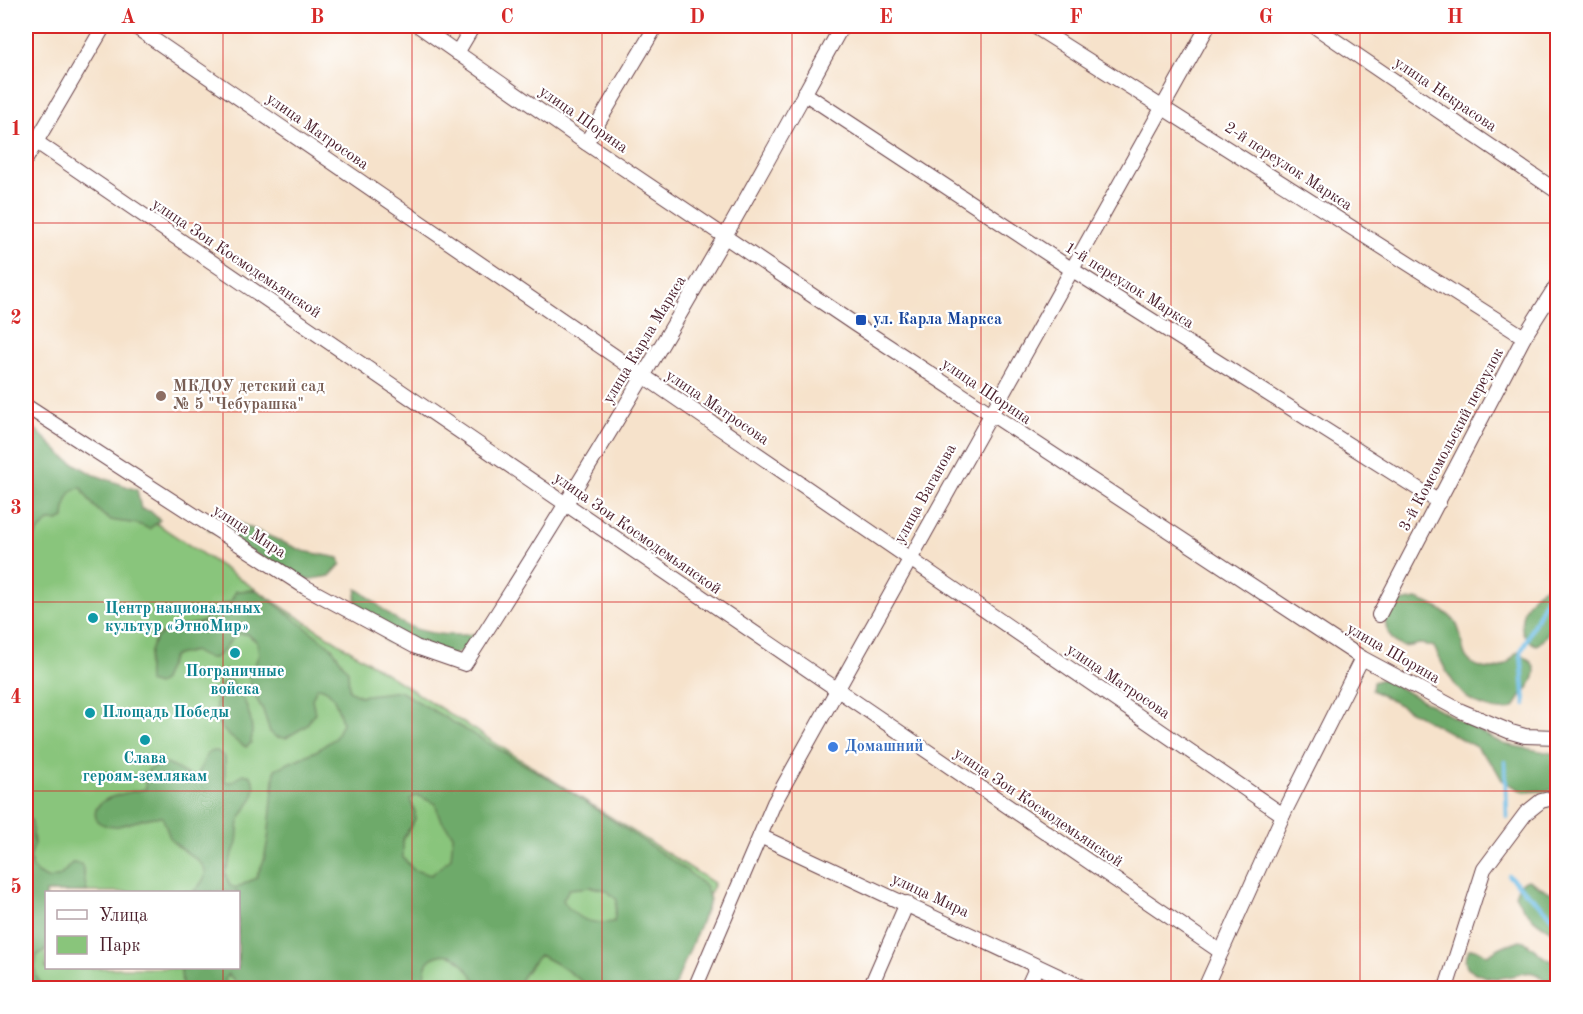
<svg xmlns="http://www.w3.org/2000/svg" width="1583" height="1014" viewBox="0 0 1583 1014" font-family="'Old Standard TT',serif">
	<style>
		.green { fill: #89c57b; stroke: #6a7253; stroke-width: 1.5; fill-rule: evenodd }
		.forest { fill: #6eaa6b; stroke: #5c644b; stroke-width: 1.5; fill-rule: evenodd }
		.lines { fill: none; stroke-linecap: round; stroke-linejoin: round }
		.stream { stroke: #6bbce6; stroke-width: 4.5 }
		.minor-casing { stroke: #643c43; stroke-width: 16 }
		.minor { stroke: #fff; stroke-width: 14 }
		.grid { fill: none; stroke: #d62828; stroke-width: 1.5; stroke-opacity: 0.55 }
		.transit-dot { fill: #1a4fb4; stroke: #fff; stroke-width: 2 }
		.education-dot { fill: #8d6e63; stroke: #fff; stroke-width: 2 }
		.culture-dot { fill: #0f9aa8; stroke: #fff; stroke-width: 2 }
		.shop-dot { fill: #3f7fe0; stroke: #fff; stroke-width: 2 }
		.labels { text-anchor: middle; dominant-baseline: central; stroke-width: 4.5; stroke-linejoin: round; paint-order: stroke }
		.street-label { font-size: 16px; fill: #4a1f2b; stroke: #fff }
		.transit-label { font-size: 16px; font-weight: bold; fill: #164399; stroke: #fff; text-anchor: start }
		.education-label { font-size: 16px; font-weight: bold; fill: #785e54; stroke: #fff; text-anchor: start }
		.culture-label { font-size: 16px; font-weight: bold; fill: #0d838f; stroke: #fff; text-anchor: start }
		.shop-label { font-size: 16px; font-weight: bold; fill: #366cbe; stroke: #fff; text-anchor: start }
		.neatline { fill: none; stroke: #d62828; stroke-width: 2 }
		.grid-label { font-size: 20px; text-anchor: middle; font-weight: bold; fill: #d62828 }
	</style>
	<rect width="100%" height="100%" fill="#fff"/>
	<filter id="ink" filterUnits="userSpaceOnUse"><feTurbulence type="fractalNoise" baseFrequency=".0167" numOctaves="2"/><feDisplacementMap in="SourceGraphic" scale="12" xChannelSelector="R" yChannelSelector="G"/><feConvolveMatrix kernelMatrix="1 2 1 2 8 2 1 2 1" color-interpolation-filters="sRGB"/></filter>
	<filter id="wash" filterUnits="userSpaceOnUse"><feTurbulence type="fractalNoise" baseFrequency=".008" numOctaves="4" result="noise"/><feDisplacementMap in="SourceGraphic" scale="24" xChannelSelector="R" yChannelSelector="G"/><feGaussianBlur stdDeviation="1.35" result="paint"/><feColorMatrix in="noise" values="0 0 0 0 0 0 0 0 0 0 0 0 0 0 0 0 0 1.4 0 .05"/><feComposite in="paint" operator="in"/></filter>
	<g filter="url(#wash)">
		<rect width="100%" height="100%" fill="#f6e2cb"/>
		<!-- green -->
		<path class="green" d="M26,431L100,486L290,612L714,883L672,988H26ZM46,892H238V968H46Z"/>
		<!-- forest -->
		<g class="forest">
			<path d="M26,420L65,458L92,474L137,490L141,509L150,511L160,520L149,529C133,520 126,524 111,520C101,516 86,498 82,488C67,487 65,505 64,518L58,521H49L37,533L26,554V505L29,496L26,491Z"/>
			<polygon points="207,515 230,519 303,551 339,558 341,564 330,576 306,580 208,529"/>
			<path d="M1557,556C1558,584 1561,627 1537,645C1514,638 1520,610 1533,596C1538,591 1543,588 1549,584V574Z"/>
			<path d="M357,589C371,597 378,606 390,615C413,634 447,637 476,634L471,647L449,657L416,652L387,642L355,603Z"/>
			<path d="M257,590L332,648L348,671L349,690L360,696L400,691L566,789L686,870L706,887L710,900L674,988H591L562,967L540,955L530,966L515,988H483C468,976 461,948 437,956C426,959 425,967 424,978L433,988H242L228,974L225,979L227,988H182L181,970L179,968H238V892H193C226,863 183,857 171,839C167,833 166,824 162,817C141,814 116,836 97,821C86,796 130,793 146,789L145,781L148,770C168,755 174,771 193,777L197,776L208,752L217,751L225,757V782H232L243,774L251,776L255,786L253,797L239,821L237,843L225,873L230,886L236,888L256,878L264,860L268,840L275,769L316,751L335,738L342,723C338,709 334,687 317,687L312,699L315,712L306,726L286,738L276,737L270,732L263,710L252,691L249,679L259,654L257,642L247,634H236C220,652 219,668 194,651L173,656L163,680L157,685L148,682C147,666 147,639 166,631C176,626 192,625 203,622L210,610L231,601L236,591ZM417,795L436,804L439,817L453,835L451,858L431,875L414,870L403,858V839L415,819V812L410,799ZM591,887L606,890L617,900L614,922C594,925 574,920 563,900L569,889Z"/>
			<path d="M1417,599C1429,603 1450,613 1456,623C1467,642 1455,660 1483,668C1490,670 1498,669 1505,665C1510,662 1512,656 1518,652C1542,665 1538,678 1522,695C1520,698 1517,704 1514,707C1501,716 1473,704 1463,694C1450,681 1442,663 1434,647C1430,646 1425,644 1420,644C1413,645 1409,648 1402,646C1386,641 1378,612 1394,604C1400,601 1411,600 1417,599Z"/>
			<path d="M229,679C245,693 255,722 251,743L246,747C217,731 212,719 218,687Z"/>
			<polygon points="1383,679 1503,744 1557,754 1557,790 1524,792 1502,780 1494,766 1476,747 1372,690 1373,682"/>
			<path d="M26,817L32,821L34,845L30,859L33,868L37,873L49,879L60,876L72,863L82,864L87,892H46V949L37,955C27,995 58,986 84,988H26Z"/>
			<path d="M1528,880L1557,896V934C1538,924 1525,914 1515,895C1518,887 1519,882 1528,880Z"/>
			<path d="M1520,940L1524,941L1544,957L1557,963V988H1549C1534,959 1518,980 1494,978C1484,978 1475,973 1467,968L1465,960L1469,949H1476L1487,955L1501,947Z"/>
		</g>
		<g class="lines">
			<!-- stream -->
			<g class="stream">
				<polyline points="1525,704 1521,652 1558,572"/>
				<polyline points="1505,762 1507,817"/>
				<polyline points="1509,876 1558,922"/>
			</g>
		</g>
	</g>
	<g filter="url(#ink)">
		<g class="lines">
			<defs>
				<g id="minor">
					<polyline points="134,26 1283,815"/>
					<polyline points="419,26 586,143 856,325 1362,658 1461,711 1511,732 1525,736 1558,737"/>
					<polyline points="1034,26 1524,337"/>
					<polyline points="1314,26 1558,192"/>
					<polyline points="457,53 473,26"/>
					<polyline points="804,93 1071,269 1439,502"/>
					<polyline points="35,141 1221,952"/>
					<polyline points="586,143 656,26"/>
					<polyline points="26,159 104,26"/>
					<path d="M26,406L305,587L416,647L465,664C555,524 642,381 725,236C765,166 803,96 842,26"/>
					<polyline points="1379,615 1524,337 1558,283"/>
					<polyline points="760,836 1084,988"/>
					<polyline points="695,988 774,803 1208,26"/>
					<polyline points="870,988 907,903"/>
					<polyline points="1027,988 1037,966"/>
					<polyline points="1205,988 1283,815 1362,658"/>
					<polyline points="1446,988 1484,869 1526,813 1541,801 1558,797"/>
				</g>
			</defs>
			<!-- minor casing -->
			<use href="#minor" class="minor-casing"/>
			<!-- minor -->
			<use href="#minor" class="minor"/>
		</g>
	</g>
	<!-- grid -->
	<path class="grid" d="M223,26V892M412,26V988M602,26V988M792,26V988M981,26V988M1171,26V988M1360,26V988M26,223H1558M26,412H1558M26,602H1558M26,791H1558M223,968V988"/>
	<!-- markers -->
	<rect class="transit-dot" x="855" y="314" width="12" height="12" rx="3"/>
	<circle class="education-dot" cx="161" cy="396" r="6"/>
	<g class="culture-dot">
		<circle cx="93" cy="618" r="6"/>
		<circle cx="235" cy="653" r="6"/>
		<circle cx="90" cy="713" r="6"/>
		<circle cx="145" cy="740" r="6"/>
	</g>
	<circle class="shop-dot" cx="833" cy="747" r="6"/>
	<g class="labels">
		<!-- street labels -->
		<g class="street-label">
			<text transform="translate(1445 95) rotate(34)">улица Некрасова</text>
			<text transform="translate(583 120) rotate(35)">улица Шорина</text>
			<text transform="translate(317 132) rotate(35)">улица Матросова</text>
			<text transform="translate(1288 167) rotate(33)">2-й переулок Маркса</text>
			<text transform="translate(236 259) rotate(34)">улица Зои Космодемьянской</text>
			<text transform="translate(1129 286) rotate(32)">1-й переулок Маркса</text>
			<text transform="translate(645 340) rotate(-59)">улица Карла Маркса</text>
			<text transform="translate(986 392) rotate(34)">улица Шорина</text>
			<text transform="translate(717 408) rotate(34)">улица Матросова</text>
			<text transform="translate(1452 440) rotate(-62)">3-й Комсомольский переулок</text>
			<text transform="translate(926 494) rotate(-61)">улица Ваганова</text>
			<text transform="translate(249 532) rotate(33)">улица Мира</text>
			<text transform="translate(637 534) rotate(35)">улица Зои Космодемьянской</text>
			<text transform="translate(1393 654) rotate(30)">улица Шорина</text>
			<text transform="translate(1118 682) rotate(34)">улица Матросова</text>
			<text transform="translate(1038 808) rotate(34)">улица Зои Космодемьянской</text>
			<text transform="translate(930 896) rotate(25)">улица Мира</text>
		</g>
		<!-- transit labels -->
		<g class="transit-label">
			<text x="873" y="320">ул. Карла Маркса</text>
		</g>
		<!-- education labels -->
		<g class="education-label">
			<text x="173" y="387">МКДОУ детский сад<tspan x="173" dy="18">№ 5 "Чебурашка"</tspan></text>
		</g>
		<!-- culture labels -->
		<g class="culture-label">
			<text x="105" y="609">Центр национальных<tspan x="105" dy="18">культур «ЭтноМир»</tspan></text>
			<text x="235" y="672" text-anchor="middle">Пограничные<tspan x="235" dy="18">войска</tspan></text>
			<text x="102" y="713">Площадь Победы</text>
			<text x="145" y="759" text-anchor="middle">Слава<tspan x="145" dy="18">героям-землякам</tspan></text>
		</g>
		<!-- shop labels -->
		<g class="shop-label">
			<text x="845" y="747">Домашний</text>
		</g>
	</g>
	<!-- margin -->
	<rect width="1583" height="1014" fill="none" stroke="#fff" stroke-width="66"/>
	<!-- legend -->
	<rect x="45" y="891" width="195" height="78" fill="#ffffff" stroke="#b7a5aa" stroke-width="1.5"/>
	<rect x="57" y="910" width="30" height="9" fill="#ffffff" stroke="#b7a5aa" stroke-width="1.5"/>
	<text x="99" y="921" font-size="18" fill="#4a1f2b">Улица</text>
	<rect x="57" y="936" width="30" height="18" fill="#89c57b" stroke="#b7a5aa" stroke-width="1.5"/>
	<text x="99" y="951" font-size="18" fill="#4a1f2b">Парк</text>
	<rect x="33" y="33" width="1517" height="948" class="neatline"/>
	<g class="grid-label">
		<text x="128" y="23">A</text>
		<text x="317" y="23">B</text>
		<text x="507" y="23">C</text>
		<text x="697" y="23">D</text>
		<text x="886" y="23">E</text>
		<text x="1076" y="23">F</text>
		<text x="1266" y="23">G</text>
		<text x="1455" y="23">H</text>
		<text x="16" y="135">1</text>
		<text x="16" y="324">2</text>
		<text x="16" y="514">3</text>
		<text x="16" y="703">4</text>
		<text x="16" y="893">5</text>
	</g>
</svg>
